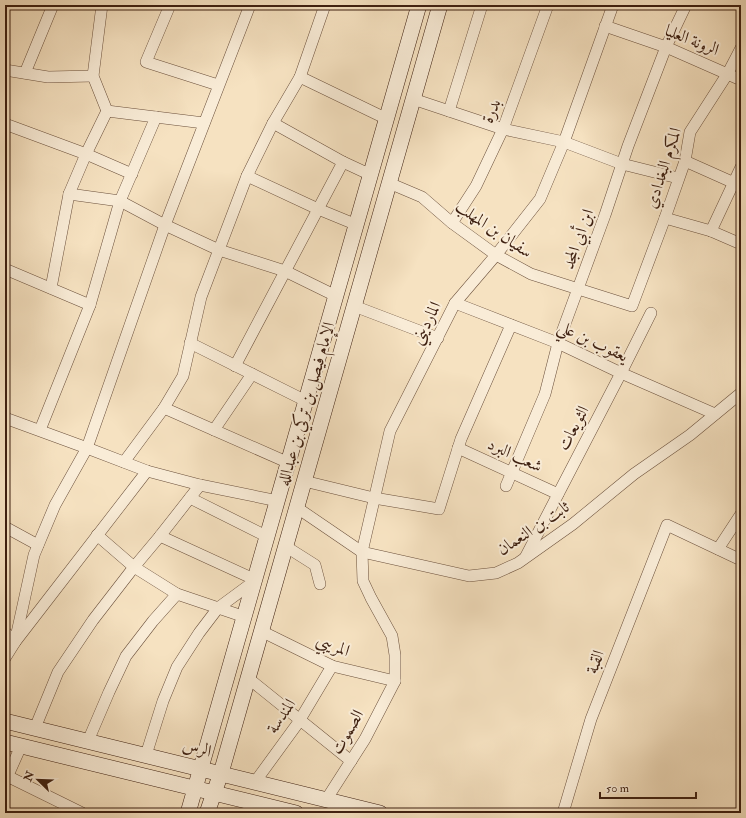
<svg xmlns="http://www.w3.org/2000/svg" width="746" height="818" viewBox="0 0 746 818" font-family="'IM FELL Double Pica',Amiri,serif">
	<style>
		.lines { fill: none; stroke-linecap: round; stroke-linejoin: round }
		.street-casing { stroke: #6b503c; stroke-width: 12 }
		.secondary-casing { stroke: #3d1f10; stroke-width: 16 }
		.street { stroke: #f9ecd7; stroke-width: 11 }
		.secondary { stroke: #f9ecd7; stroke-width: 15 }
		.labels { text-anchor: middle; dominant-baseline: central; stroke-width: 4; stroke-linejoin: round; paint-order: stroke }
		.street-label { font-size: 17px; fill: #3d1f10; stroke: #f9ecd7 }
	</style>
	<rect width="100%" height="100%" fill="#f6e2c1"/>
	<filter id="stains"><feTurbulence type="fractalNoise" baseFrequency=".005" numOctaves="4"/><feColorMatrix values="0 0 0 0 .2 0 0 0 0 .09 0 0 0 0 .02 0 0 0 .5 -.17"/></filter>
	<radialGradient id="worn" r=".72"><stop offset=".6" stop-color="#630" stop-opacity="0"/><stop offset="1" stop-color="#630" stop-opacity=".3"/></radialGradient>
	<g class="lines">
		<defs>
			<g id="street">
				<polyline points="102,5 93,76 107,111 204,123"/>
				<polyline points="170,5 146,62 218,85"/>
				<polyline points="5,7 6,5"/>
				<polyline points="605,26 666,47 741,80"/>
				<polyline points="5,70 48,77 93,76"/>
				<polyline points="25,73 53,5"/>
				<polyline points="300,77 387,119"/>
				<polyline points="413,99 503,129 564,142 622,164 678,178"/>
				<polyline points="449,111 482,5"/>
				<polyline points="273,123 343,162 371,175"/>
				<polyline points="5,124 86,154 132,174"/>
				<polyline points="685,161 741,186"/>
				<polyline points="247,176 318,209 357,225"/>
				<polyline points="389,183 422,197 452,223 496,255 531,274 632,306 665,218 685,161 690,132 728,73 741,48"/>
				<polyline points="69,194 120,201 165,225 219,250 285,271 336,296"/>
				<polyline points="665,218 711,231 741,244"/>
				<polyline points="452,223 476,186 503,129 548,5"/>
				<polyline points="711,231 741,167"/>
				<polyline points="5,269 90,305"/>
				<polyline points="51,288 69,194 86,154 107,111"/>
				<polyline points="455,303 558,343 621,373 715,414"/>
				<polyline points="354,306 438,338"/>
				<polyline points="190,343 306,401"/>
				<polyline points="235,366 343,162"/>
				<polyline points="164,408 289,463"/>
				<polyline points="5,418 87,448 147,471 200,485 278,501"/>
				<polyline points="40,430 90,305 120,201 156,117"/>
				<polyline points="214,430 252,374"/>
				<polyline points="458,448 558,494"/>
				<polyline points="124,462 164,408 183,376 201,297 247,176 273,123 300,77 325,5"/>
				<polyline points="304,481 374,498 439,509 461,439 511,325"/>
				<polyline points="506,486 545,394 558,343 605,215 628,146 666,47 686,5"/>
				<polyline points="190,498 268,537"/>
				<polyline points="296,507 362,552 469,576 496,573 518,563 573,524 634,474 690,435 741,393"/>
				<polyline points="5,527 38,545"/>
				<polyline points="97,535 134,567 177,594 245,617"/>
				<polyline points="285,546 315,565 320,584"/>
				<polyline points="718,549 741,514"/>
				<polyline points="526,556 621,373 651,313"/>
				<polyline points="261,631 332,666 395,681"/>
				<polyline points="5,632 15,642 147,471"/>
				<polyline points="5,658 15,642 34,555 55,505 87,448 165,225 250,5"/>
				<polyline points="248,678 351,761"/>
				<polyline points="35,728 58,672 93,620 134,567 160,536 200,485"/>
				<polyline points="88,741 109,692 126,656 153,621 177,594"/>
				<polyline points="146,755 163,701 177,667 199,633 218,608 256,580 160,536"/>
				<polyline points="5,775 82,813"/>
				<polyline points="5,782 21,746"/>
				<polyline points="255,782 298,723 332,666"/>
				<polyline points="326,800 365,739 395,681 395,655 392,636 371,598 363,581 362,552 390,431 455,303 496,255 540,199 564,142 613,5"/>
				<polyline points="563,813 591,719 667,525 741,560"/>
			</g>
			<g id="secondary">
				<polyline points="5,721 380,813"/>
				<polyline points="5,742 296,813"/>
				<polyline points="188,813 419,5"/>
				<polyline points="207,813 221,773 440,5"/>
			</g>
		</defs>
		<!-- street casing -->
		<use href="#street" class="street-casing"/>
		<!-- secondary casing -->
		<use href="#secondary" class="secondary-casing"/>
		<!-- street -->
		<use href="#street" class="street"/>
		<!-- secondary -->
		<use href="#secondary" class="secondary"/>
	</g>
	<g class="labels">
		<!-- street labels -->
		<g class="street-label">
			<text transform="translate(692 40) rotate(22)">الرونة العليا</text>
			<text transform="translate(491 111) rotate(-68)">بدرة</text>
			<text transform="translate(663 168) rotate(-72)">المكرم البغدادي</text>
			<text transform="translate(494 229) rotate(34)">سفيان بن المهلب</text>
			<text transform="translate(578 239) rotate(-70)">ابن أبي المجد</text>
			<text transform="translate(426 323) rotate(-63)">المارديني</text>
			<text transform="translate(593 341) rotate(25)">يعقوب بن علي</text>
			<text transform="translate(306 404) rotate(-74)">الإمام فيصل بن تركي بن عبدالله</text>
			<text transform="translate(573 428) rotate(-62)">الثويعات</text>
			<text transform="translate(515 455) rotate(25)">شعب البرد</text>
			<text transform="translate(533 528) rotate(-34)">ثابت بن النعمان</text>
			<text transform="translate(333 645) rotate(22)">المريبي</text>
			<text transform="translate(595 662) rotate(-69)">القبة</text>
			<text transform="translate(281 716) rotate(-56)">المندسة</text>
			<text transform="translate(347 732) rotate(-60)">الصموت</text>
			<text transform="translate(197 748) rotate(14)">الرس</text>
		</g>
	</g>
	<!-- margin -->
	<rect width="746" height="818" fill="none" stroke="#f6e2c1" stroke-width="20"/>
	<rect x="6" y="6" width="734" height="806" fill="none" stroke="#3d1f10" stroke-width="2"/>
	<rect x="10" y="10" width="726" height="798" fill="none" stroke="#3d1f10"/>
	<!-- north arrow -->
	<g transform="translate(38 780) rotate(293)" stroke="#f9ecd7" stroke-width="3" paint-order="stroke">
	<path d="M0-3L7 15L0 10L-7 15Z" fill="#3d1f10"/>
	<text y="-6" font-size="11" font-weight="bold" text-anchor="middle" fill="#3d1f10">N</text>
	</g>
	<!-- scale -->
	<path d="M600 792v6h96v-6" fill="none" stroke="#3d1f10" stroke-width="2"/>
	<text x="606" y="792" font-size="12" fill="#3d1f10" stroke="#f9ecd7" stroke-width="3" paint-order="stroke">50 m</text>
	<rect width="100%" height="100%" filter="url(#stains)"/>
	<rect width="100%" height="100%" fill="url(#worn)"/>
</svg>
